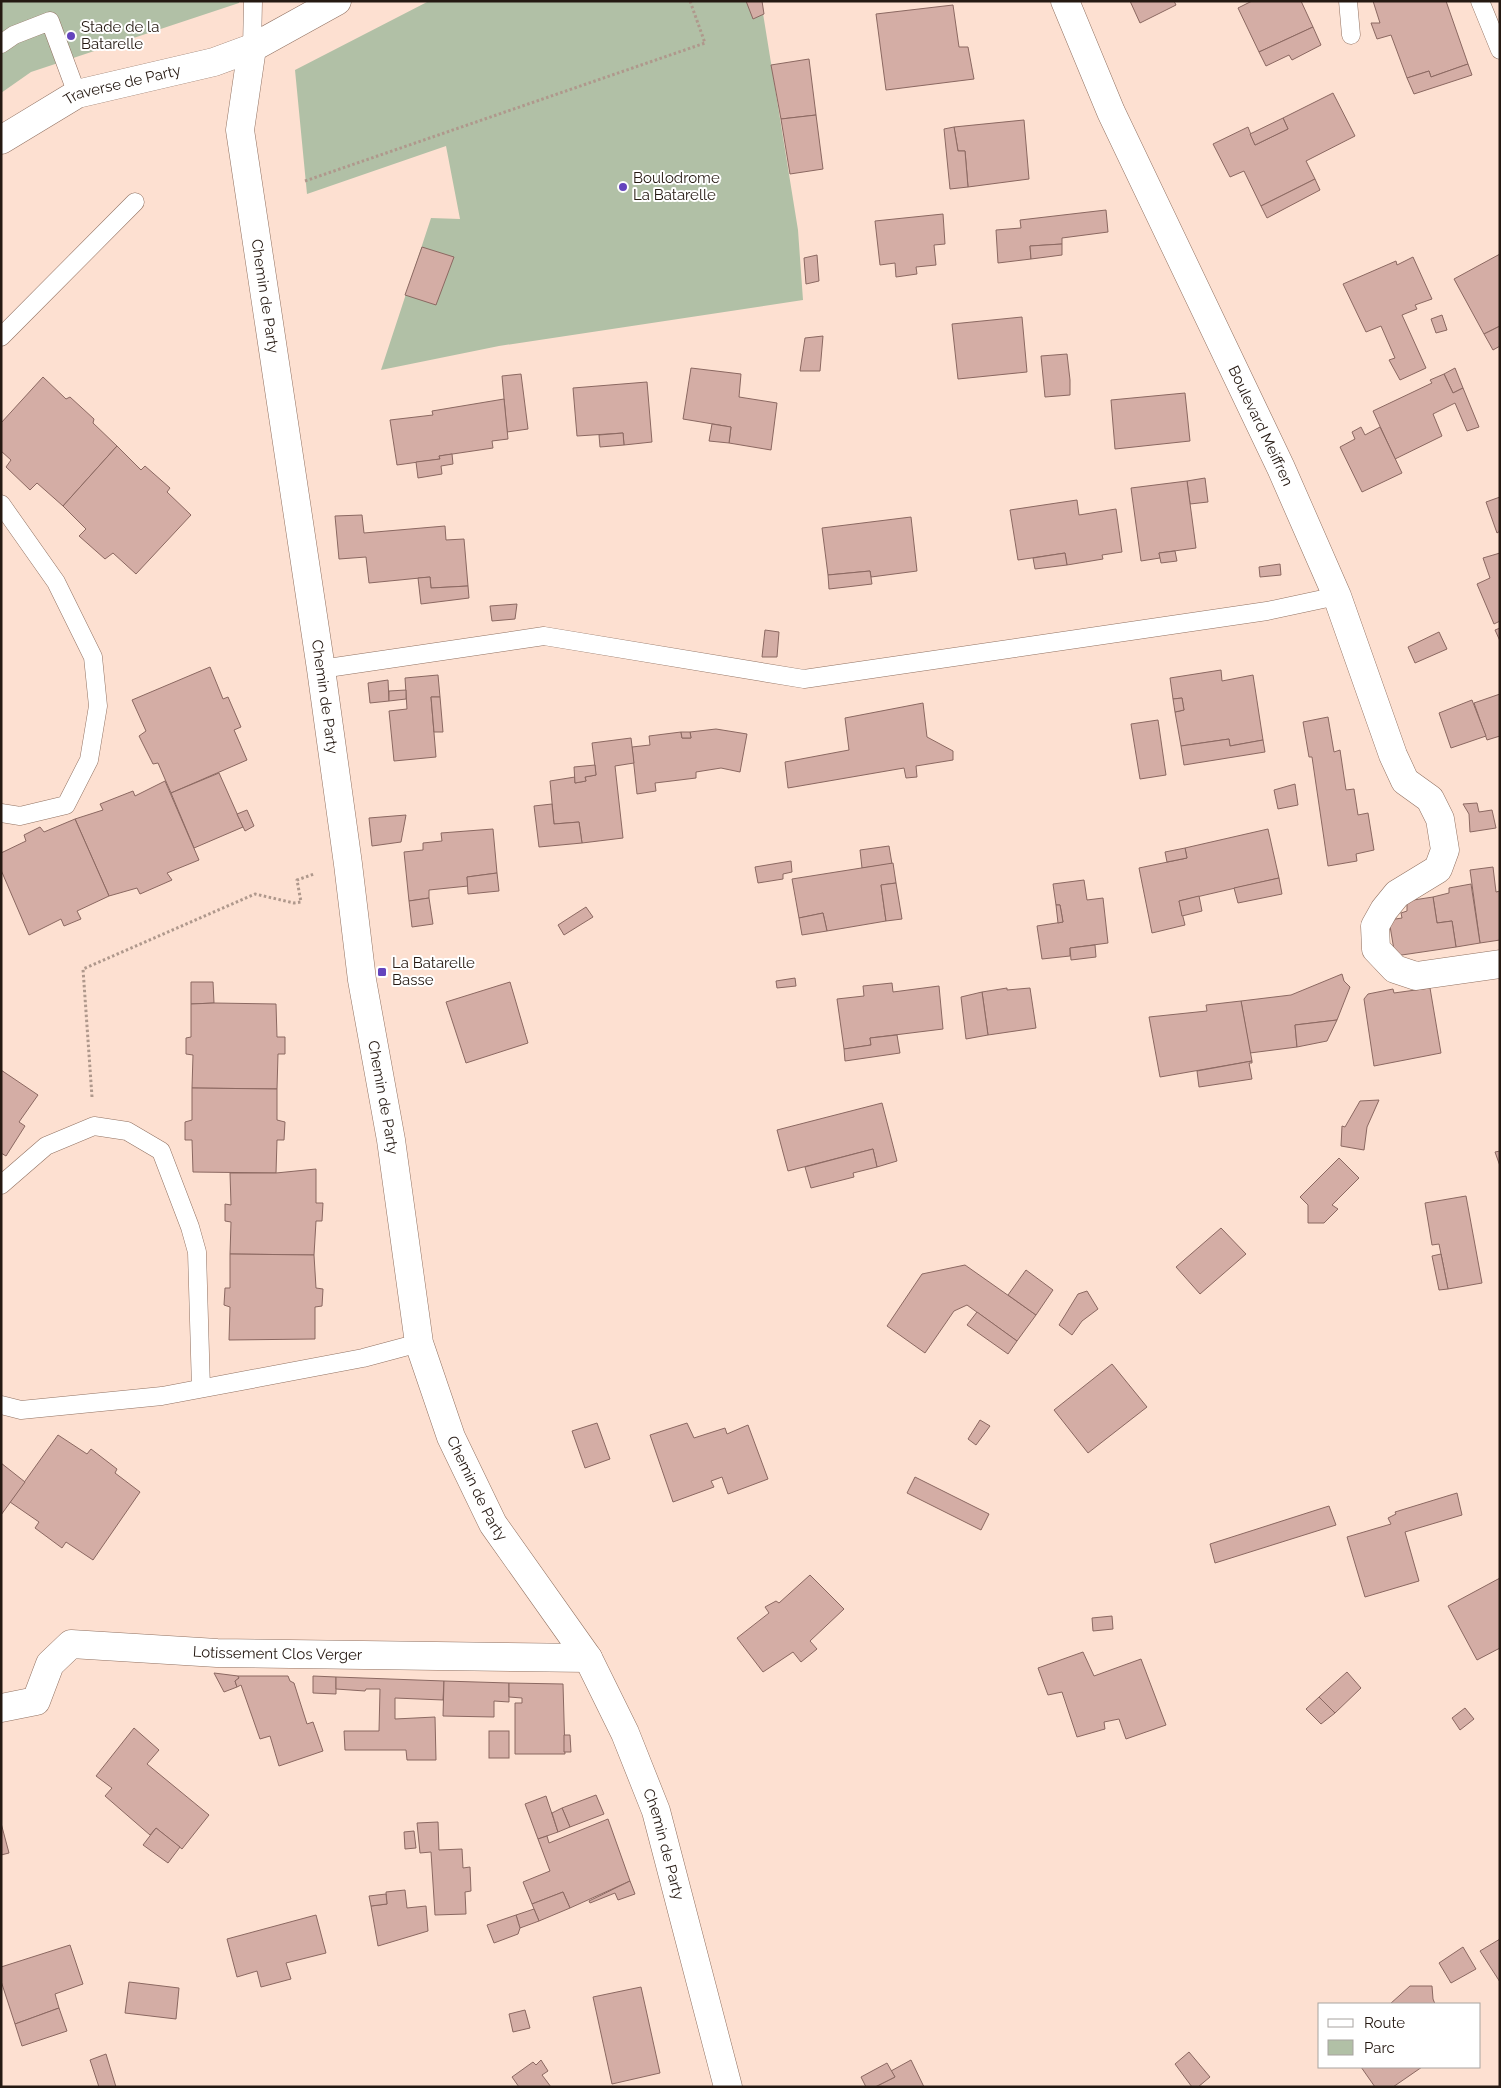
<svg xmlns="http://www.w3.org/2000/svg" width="1501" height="2088" viewBox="0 0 1501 2088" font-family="Raleway,sans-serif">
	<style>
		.green { fill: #b1c0a6 }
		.building { fill: #d4ada5; stroke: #8b6861 }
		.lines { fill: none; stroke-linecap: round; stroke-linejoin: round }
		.service-casing { stroke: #917161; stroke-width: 19 }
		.minor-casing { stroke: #917161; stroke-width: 29 }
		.path { stroke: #af988c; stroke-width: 3; stroke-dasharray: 2.5 2.5; stroke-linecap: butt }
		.service { stroke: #fff; stroke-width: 18 }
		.minor { stroke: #fff; stroke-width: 28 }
		.poi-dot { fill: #6444bd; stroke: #fff; stroke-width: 2 }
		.labels { text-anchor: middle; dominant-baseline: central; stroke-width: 4; stroke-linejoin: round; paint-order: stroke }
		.poi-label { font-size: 15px; fill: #251912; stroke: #fff; text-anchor: start }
		.street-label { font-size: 15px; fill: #251912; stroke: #fff }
	</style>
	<rect width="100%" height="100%" fill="#fde0d1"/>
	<!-- green -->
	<g class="green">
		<polygon points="1,1 239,1 239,3 31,72 1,93"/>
		<polygon points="429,1 761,1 798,230 803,300 499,346 381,370 431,218 460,219 446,146 307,194 295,70"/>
	</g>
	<!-- building -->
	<g class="building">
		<polygon points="746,1 762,1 764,14 753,19"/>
		<polygon points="1130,1 1174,1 1176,5 1140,23"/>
		<polygon points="1252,1 1301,1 1313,27 1259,52 1238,8"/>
		<polygon points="1373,1 1446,1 1468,64 1431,77 1429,71 1407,78 1391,35 1377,39 1371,23 1380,23"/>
		<polygon points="953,5 959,47 968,47 974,79 886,90 876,14"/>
		<polygon points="1313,27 1321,45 1292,60 1289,55 1266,66 1259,52"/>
		<polygon points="809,59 816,115 781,119 771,65"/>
		<polygon points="1468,64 1472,75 1414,94 1407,78 1429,71 1431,77"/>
		<polygon points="1333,93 1355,136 1306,161 1315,179 1261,206 1244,171 1230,177 1213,144 1248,127 1255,145 1288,129 1283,118"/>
		<polygon points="816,115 823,169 790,174 781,119"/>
		<polygon points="1283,118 1288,129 1255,145 1250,134"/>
		<polygon points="1024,120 1029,179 968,187 965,151 958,151 954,127"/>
		<polygon points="954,127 958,151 965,151 968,187 950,189 944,129"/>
		<polygon points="1315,179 1320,190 1267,218 1261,206"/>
		<polygon points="1106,210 1108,232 1062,238 1062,244 1030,246 1031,259 998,263 996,230 1021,228 1020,220"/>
		<polygon points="943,214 945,244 934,245 936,265 916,267 917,274 896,277 895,263 880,265 875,221"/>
		<polygon points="1062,244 1062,255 1031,259 1030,246"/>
		<polygon points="422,247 454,257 436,305 405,295"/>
		<polygon points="1500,254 1500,326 1484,334 1454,279"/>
		<polygon points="817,255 819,281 806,284 804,258"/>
		<polygon points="1413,257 1432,299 1415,305 1417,309 1402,315 1426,368 1400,380 1389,360 1395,358 1381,326 1366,332 1343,284 1396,261 1397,265"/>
		<polygon points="1442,315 1447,330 1436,333 1431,319"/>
		<polygon points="1022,317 1027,372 958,379 952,324"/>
		<polygon points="1500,326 1500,346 1493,350 1484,334"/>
		<polygon points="823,336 820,371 800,371 805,338"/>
		<polygon points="1067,354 1070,380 1070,395 1045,397 1041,356"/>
		<polygon points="691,368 741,374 739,397 777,403 771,450 729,443 731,427 683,419"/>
		<polygon points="1455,368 1463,388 1453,393 1444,374"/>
		<polygon points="521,374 528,429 507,432 502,376"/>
		<polygon points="1444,374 1453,393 1463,388 1479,427 1467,431 1455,403 1433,414 1442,436 1395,459 1373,411 1432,383 1430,380"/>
		<polygon points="43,377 66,399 70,397 94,419 93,423 117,446 63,506 37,483 30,490 6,467 11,460 1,451 1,423"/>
		<polygon points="647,382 652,442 624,445 623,433 577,436 573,388"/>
		<polygon points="1185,393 1190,441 1115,449 1111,400"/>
		<polygon points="504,399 508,439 492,441 493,448 439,456 440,459 397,465 390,420 433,415 432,411"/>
		<polygon points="712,424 731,427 729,443 709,441"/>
		<polygon points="1361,427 1365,435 1380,427 1402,473 1362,492 1340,447 1355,439 1352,432"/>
		<polygon points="623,433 624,445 600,447 599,435"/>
		<polygon points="117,446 141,470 145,466 170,488 167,492 191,515 136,574 113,553 105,559 79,536 86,529 63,506"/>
		<polygon points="452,454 453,464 441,466 442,474 418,478 416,462 440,459 439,456"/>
		<polygon points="1205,478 1208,502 1190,504 1187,481"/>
		<polygon points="1187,481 1196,548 1159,553 1160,558 1141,561 1131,488"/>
		<polygon points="1500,497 1500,531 1497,533 1486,502"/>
		<polygon points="1077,500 1079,515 1116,509 1122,552 1102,555 1103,559 1067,565 1065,553 1018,560 1010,510"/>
		<polygon points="362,515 364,533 445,526 446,540 464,539 468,586 431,588 430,577 369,583 366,557 339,559 335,516"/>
		<polygon points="911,517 917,571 871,577 870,571 828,575 822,528"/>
		<polygon points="1175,551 1177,561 1161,563 1159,553"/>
		<polygon points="1065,553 1067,565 1035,569 1033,558"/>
		<polygon points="1500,553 1500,621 1494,624 1477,584 1490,578 1483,558"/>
		<polygon points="1280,564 1281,575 1260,577 1259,567"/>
		<polygon points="870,571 872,584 829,589 828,575"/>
		<polygon points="430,577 431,588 468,586 469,598 421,604 418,578"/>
		<polygon points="517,604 515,619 492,621 490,606"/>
		<polygon points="1500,628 1500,641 1495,630"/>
		<polygon points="765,630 779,632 777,657 762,657"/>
		<polygon points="1439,632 1447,649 1415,663 1408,647"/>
		<polygon points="210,667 223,699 228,697 241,727 234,730 247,760 171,793 158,763 153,764 139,736 146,731 132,700"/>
		<polygon points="1221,670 1222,681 1253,675 1263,740 1230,746 1229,739 1181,746 1175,712 1184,710 1182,698 1173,699 1170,678"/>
		<polygon points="438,675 440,697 431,697 436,757 394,761 389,711 407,709 405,678"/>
		<polygon points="388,680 389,701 370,703 368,683"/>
		<polygon points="406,690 406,699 389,701 389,691"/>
		<polygon points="1500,694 1500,736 1487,740 1474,703"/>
		<polygon points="431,697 440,697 443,732 434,732"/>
		<polygon points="1182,698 1184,710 1175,712 1173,699"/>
		<polygon points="1472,700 1486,736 1451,748 1439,713"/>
		<polygon points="923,703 927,737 953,751 953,760 916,766 917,777 906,778 904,768 788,788 785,762 849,750 845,718"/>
		<polygon points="1328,717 1334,752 1340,750 1346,790 1354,789 1358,815 1368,813 1374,850 1356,854 1357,861 1328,866 1312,757 1309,757 1303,722"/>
		<polygon points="1158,720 1166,775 1140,779 1131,724"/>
		<polygon points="716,729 747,734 740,772 721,768 696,772 696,778 655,783 656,791 637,794 632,747 650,745 649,736 681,732 682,738 691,738 690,732"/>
		<polygon points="681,732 690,732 691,738 682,738"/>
		<polygon points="631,738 634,763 615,766 623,838 582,843 579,822 554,824 550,781 575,777 575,783 586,781 585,777 596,775 592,743"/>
		<polygon points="1229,739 1230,746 1263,740 1265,752 1184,765 1181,746"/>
		<polygon points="595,765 596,775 585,777 586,781 575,783 574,767"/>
		<polygon points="219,773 243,827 194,848 171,793"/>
		<polygon points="165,781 199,860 167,873 172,880 140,894 137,888 109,896 75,819 103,810 100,804 133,791 135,796"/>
		<polygon points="1295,784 1298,805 1278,809 1274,790"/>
		<polygon points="1477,803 1479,812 1492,810 1496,828 1470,832 1469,814 1463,804"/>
		<polygon points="552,804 554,824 579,822 582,843 539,847 534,806"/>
		<polygon points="247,810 254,826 245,831 237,814"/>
		<polygon points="406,815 401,842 372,846 369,818"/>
		<polygon points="75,819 109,896 77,911 81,919 64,926 61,919 29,935 1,870 1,853 26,841 24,835 40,827 44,832"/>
		<polygon points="493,829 497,873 467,877 468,886 429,890 429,898 409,901 404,852 423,850 423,843 442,841 441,833"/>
		<polygon points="1268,829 1279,878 1179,901 1185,925 1152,933 1139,868 1187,858 1185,848"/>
		<polygon points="889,846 892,864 862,868 860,850"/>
		<polygon points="1185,848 1187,858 1167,862 1165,852"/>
		<polygon points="791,861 792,872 783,874 783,879 758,883 755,867"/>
		<polygon points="893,863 896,883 881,885 886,921 827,931 823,913 799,918 792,879"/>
		<polygon points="1493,867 1496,892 1500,891 1500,940 1480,943 1470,870"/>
		<polygon points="497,873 499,891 468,894 467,877"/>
		<polygon points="1279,878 1282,894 1238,903 1234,888"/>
		<polygon points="1084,880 1087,900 1103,898 1108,943 1070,948 1070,956 1042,959 1037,926 1063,922 1060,905 1056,905 1053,884"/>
		<polygon points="896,883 902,919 886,921 881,885"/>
		<polygon points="1471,884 1480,943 1456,947 1452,921 1437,923 1433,897 1449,893 1449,888"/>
		<polygon points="1199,896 1202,911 1182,916 1179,901"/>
		<polygon points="1433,897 1437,923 1452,921 1456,947 1395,956 1389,920 1402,918 1401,913 1407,911 1407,901"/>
		<polygon points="429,898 433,924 412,927 409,901"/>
		<polygon points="1056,905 1060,905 1063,922 1058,923"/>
		<polygon points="586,907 593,917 564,935 558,925"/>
		<polygon points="823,913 827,931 802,935 799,918"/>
		<polygon points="1095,945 1096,957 1071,960 1070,948"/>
		<polygon points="1342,974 1344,981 1350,987 1337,1020 1295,1025 1297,1047 1250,1053 1241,1001 1291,995"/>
		<polygon points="795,978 796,986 777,988 776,981"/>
		<polygon points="191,982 213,982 214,1003 191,1004"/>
		<polygon points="510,982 528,1043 466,1063 446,1002"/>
		<polygon points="892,983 893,992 939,986 943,1029 870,1038 871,1045 844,1049 837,999 864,996 863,986"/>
		<polygon points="1007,988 1007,990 1030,988 1036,1028 988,1035 982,992"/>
		<polygon points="1430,988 1441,1053 1374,1066 1364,999 1368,994 1393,989 1394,993"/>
		<polygon points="982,992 988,1035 966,1039 961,997"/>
		<polygon points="1241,1001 1252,1061 1160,1077 1149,1017 1207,1011 1206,1005"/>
		<polygon points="214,1003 276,1004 277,1037 285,1037 285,1054 278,1054 277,1089 192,1088 193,1055 186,1054 186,1038 191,1037 191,1004"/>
		<polygon points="1337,1020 1327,1041 1297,1047 1295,1025"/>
		<polygon points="897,1035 900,1053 845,1061 844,1049 871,1045 870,1038"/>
		<polygon points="1252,1061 1252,1063 1249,1063 1252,1079 1199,1087 1197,1071"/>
		<polygon points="1,1070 38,1095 19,1122 25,1126 6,1156 1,1153"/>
		<polygon points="192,1088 277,1089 277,1120 285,1122 284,1140 277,1140 276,1173 193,1172 192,1140 185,1140 185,1122 192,1120"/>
		<polygon points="1379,1100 1367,1127 1364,1150 1341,1146 1342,1126 1345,1127 1360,1101"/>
		<polygon points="882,1103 897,1161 877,1167 873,1149 788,1171 777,1130"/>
		<polygon points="873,1149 877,1167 853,1173 854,1177 811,1188 805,1167"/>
		<polygon points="1500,1151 1500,1166 1495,1152"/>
		<polygon points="1339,1158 1359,1178 1332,1205 1338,1209 1324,1223 1308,1223 1308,1205 1300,1197"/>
		<polygon points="316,1169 316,1203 323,1203 322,1221 316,1221 314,1255 230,1254 231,1222 225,1221 225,1204 231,1205 230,1173 276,1173"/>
		<polygon points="1466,1196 1482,1283 1448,1289 1439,1244 1432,1245 1425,1203"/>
		<polygon points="1221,1228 1246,1254 1200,1294 1176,1267"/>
		<polygon points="230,1254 314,1255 316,1288 323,1289 322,1306 315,1307 315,1339 229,1340 230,1307 224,1305 225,1288 230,1288"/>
		<polygon points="1441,1254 1448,1289 1439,1290 1432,1256"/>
		<polygon points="965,1265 1036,1315 1017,1341 967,1305 954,1311 925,1353 887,1326 922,1274"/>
		<polygon points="1026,1270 1053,1290 1036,1315 1008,1295"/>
		<polygon points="1087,1291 1098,1309 1082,1321 1072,1335 1059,1325 1078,1294"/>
		<polygon points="977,1312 1017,1341 1008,1354 967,1325"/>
		<polygon points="1112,1364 1147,1407 1088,1453 1054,1410"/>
		<polygon points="980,1420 990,1426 976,1445 968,1439"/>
		<polygon points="597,1423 610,1459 585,1468 572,1431"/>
		<polygon points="687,1423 694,1438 725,1428 727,1434 748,1425 768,1479 728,1494 722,1477 711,1481 714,1487 673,1502 650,1435"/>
		<polygon points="58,1435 87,1454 91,1449 117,1469 115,1473 140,1492 93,1560 66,1542 62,1548 35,1528 39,1522 10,1502"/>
		<polygon points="1,1463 25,1482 1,1515"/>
		<polygon points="915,1477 989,1514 981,1530 907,1493"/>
		<polygon points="1457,1493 1462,1515 1405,1532 1419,1581 1365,1597 1347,1537 1391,1524 1388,1518 1396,1514 1395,1512"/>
		<polygon points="1329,1506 1336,1525 1215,1563 1210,1544"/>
		<polygon points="810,1575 844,1609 810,1641 817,1649 801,1662 793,1652 763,1672 737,1638 769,1613 765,1607 776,1601 779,1603"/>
		<polygon points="1500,1578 1500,1648 1477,1660 1448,1606"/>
		<polygon points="1112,1616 1113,1629 1093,1631 1092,1618"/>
		<polygon points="1083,1652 1094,1676 1141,1659 1166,1725 1126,1739 1119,1719 1104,1722 1105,1729 1077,1737 1062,1692 1048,1695 1038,1668"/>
		<polygon points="1347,1672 1361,1688 1335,1713 1319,1697"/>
		<polygon points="214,1673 238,1676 239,1678 235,1681 237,1687 224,1692"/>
		<polygon points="238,1676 288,1676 290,1681 294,1683 307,1724 313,1722 323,1751 279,1766 270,1736 260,1739 241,1685 237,1687 235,1681 239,1678"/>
		<polygon points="313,1676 336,1677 336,1694 313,1693"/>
		<polygon points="336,1677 444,1681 443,1700 395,1698 395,1719 435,1717 436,1760 407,1760 406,1750 345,1750 344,1731 379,1731 380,1689 366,1689 365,1691 336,1689"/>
		<polygon points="444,1681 509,1683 509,1702 494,1701 494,1717 443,1716"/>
		<polygon points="509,1683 563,1684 565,1754 515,1754 515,1703 522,1703 522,1698 509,1697"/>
		<polygon points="1319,1697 1335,1713 1321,1724 1306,1709"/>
		<polygon points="1465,1708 1474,1719 1460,1730 1452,1718"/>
		<polygon points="134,1728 159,1750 147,1764 209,1815 182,1849 156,1828 150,1835 105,1796 112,1788 96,1776"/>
		<rect x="489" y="1731" width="20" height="27"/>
		<polygon points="564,1735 570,1735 571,1752 564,1752"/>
		<polygon points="596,1795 604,1814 570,1827 562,1808"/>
		<polygon points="546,1796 558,1832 538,1839 525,1804"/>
		<polygon points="562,1808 570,1827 558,1832 552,1813"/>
		<polygon points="608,1819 630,1881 570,1908 563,1892 532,1904 523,1882 550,1871 538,1839 547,1836 549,1843"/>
		<polygon points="438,1822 439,1850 462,1849 463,1868 470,1867 471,1891 465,1892 466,1914 435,1915 431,1852 420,1853 417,1823"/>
		<polygon points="1,1823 9,1853 1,1855"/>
		<polygon points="156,1828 180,1847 168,1863 143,1845"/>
		<polygon points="414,1831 416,1848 405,1849 404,1832"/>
		<polygon points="630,1881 635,1894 618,1900 615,1893 590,1903 589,1901"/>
		<polygon points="405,1890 407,1908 426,1906 428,1931 378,1946 371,1906 387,1904 386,1892"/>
		<polygon points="563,1892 570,1908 539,1921 532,1904"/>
		<polygon points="386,1894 387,1904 371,1906 369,1896"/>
		<polygon points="534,1909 539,1921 520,1928 516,1915"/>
		<polygon points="316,1915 326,1953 286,1963 291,1979 261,1987 257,1971 237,1977 227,1939"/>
		<polygon points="516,1915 520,1928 518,1934 494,1943 487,1925"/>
		<polygon points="1500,1939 1500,1982 1480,1951"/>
		<polygon points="70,1945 83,1984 55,1994 59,2008 15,2024 1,1981 1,1967"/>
		<polygon points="1463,1947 1476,1969 1451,1983 1439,1963"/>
		<polygon points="129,1982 179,1988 176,2019 125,2013"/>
		<polygon points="1410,1986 1432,1986 1433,1999 1435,2004 1390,2004"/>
		<polygon points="641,1987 660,2073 612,2084 593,1997"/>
		<polygon points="59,2008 67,2031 22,2046 15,2024"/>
		<polygon points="525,2010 530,2028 513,2032 509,2014"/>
		<polygon points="1189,2052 1210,2077 1198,2087 1192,2087 1175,2064"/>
		<polygon points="106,2054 116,2087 99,2087 90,2060"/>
		<polygon points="541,2060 548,2071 542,2075 551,2087 519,2087 512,2077 533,2062 536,2065"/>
		<polygon points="911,2060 924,2087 875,2087 895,2077 891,2071"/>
		<polygon points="887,2063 895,2077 875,2087 866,2087 861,2077"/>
		<polygon points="1361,2067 1422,2067 1393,2087 1375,2087"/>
	</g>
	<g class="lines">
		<defs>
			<g id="service">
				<polyline points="1348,1 1351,35"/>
				<polyline points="1480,1 1500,50"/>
				<polyline points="1,44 14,35 50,21 77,94"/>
				<polyline points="252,48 253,1"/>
				<polyline points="1,337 135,202"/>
				<polyline points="1,504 56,582 93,657 98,706 89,760 66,805 20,816 1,813"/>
				<polyline points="321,669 544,636 804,679 1267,611 1337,596"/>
				<polyline points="1,1185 46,1146 94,1126 127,1131 161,1151 190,1227 197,1252 201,1388"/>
				<polyline points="1,1405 21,1410 162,1396 363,1358 419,1343"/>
			</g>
			<g id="minor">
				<path id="s1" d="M1065,1L1111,112L1281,468L1337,596L1393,755L1405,781L1430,799L1440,819L1445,850L1438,869L1397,894L1384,910L1375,926L1376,949L1395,969L1416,976L1500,964"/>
				<path id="s2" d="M252,48L240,130L321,669L348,864L362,980L391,1140L419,1343L451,1437L493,1524L588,1658L625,1733L656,1811L728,2087"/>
				<path id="s3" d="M1,140L77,94L214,62L252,48L337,1"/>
				<path id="s4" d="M1,1708L36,1701L50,1664L71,1644L217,1653L588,1658"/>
			</g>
		</defs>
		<!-- service casing -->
		<use href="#service" class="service-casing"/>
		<!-- minor casing -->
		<use href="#minor" class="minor-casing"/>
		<!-- path -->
		<g class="path">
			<polyline points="305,181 705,43 690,1"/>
			<polyline points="92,1097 83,969 255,894 294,903 301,902 297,880 314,874"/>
		</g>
		<!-- service -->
		<use href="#service" class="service"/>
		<!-- minor -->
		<use href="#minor" class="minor"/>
	</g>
	<!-- markers -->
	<g class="poi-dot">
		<circle cx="71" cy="36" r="5"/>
		<circle cx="623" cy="187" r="5"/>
		<rect x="377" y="967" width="10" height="10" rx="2.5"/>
	</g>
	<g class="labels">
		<!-- poi labels -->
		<g class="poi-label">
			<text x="81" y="27">Stade de la<tspan x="81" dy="17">Batarelle</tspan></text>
			<text x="633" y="178">Boulodrome<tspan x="633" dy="17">La Batarelle</tspan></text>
			<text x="392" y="963">La Batarelle<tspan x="392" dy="17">Basse</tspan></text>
		</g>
		<!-- street labels -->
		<g class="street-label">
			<text stroke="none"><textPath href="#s3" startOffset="135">Traverse de Party</textPath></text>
			<text stroke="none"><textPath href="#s2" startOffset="251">Chemin de Party</textPath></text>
			<text stroke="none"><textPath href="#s1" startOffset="468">Boulevard Meiffren</textPath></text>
			<text stroke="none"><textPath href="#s2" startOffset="656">Chemin de Party</textPath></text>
			<text stroke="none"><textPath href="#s2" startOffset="1061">Chemin de Party</textPath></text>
			<text stroke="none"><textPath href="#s2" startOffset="1466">Chemin de Party</textPath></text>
			<text stroke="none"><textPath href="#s4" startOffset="311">Lotissement Clos Verger</textPath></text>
			<text stroke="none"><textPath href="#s2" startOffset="1871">Chemin de Party</textPath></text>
		</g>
	</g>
	<!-- border -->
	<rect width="1501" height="2088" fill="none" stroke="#251912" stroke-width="5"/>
	<!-- legend -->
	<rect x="1318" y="2003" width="162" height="65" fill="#ffffff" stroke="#a8a3a0"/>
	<rect x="1328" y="2019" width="25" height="8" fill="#ffffff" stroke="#a8a3a0"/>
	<text x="1364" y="2028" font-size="15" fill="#251912">Route</text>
	<rect x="1328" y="2040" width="25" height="15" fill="#b1c0a6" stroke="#a8a3a0"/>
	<text x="1364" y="2053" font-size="15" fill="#251912">Parc</text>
</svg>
